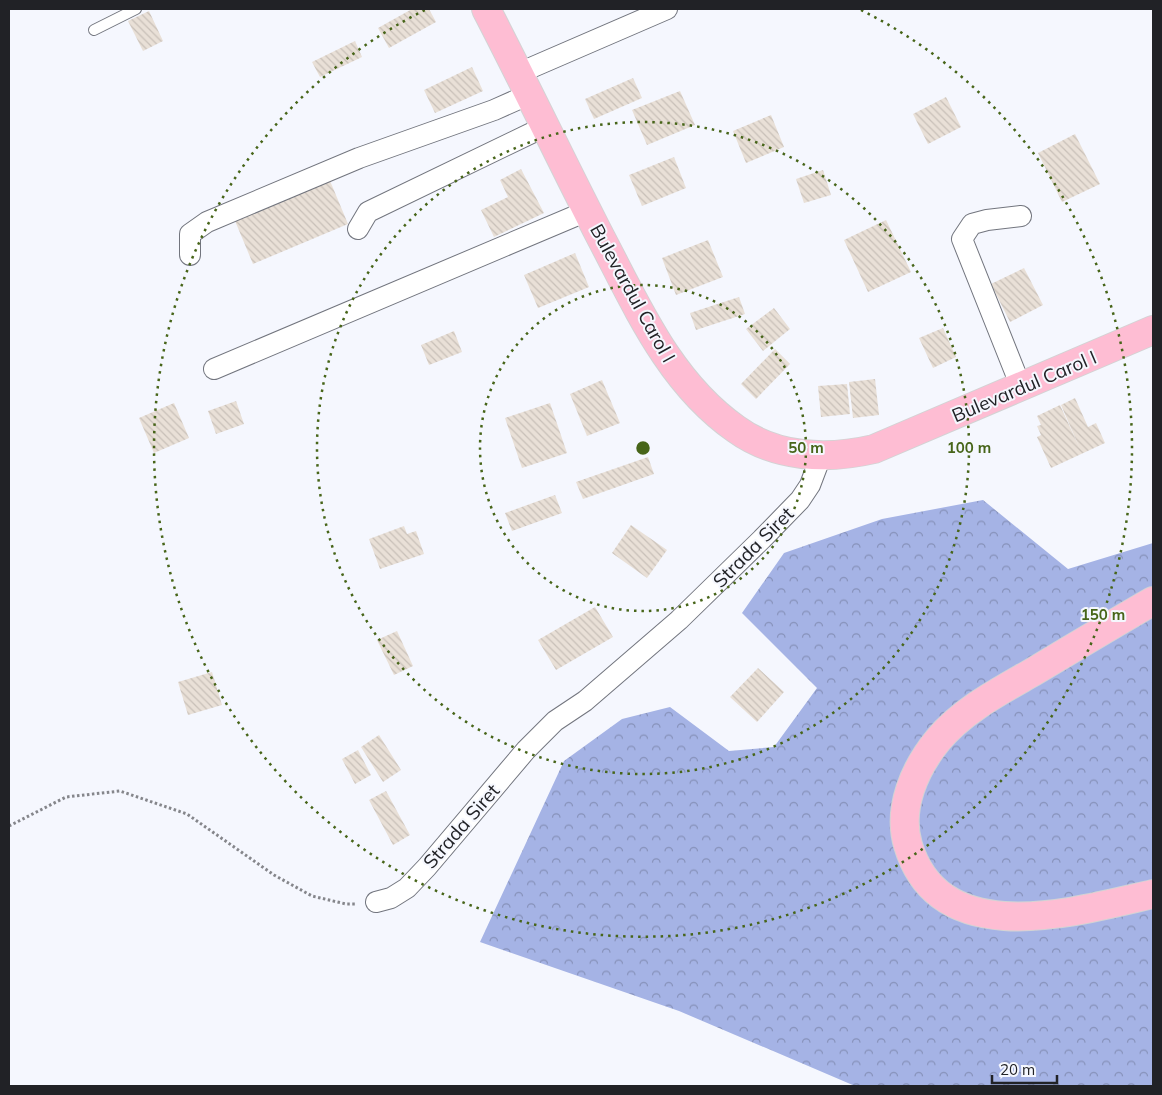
<svg xmlns="http://www.w3.org/2000/svg" width="1162" height="1095" viewBox="0 0 1162 1095" font-family="Mulish,sans-serif">
	<style>
		.forest { fill: url(#forest-crowns) }
		.building { fill: url(#building-back-hatch) }
		.lines { fill: none; stroke-linecap: round; stroke-linejoin: round }
		.lane-casing { stroke: #72757e; stroke-width: 12 }
		.street-casing { stroke: #72757e; stroke-width: 22 }
		.primary-casing { stroke: #d3d3d4; stroke-width: 30 }
		.path { stroke: #85868b; stroke-width: 3; stroke-dasharray: 2.5 2.5; stroke-linecap: butt }
		.lane { stroke: #fff; stroke-width: 10 }
		.street { stroke: #fff; stroke-width: 20 }
		.primary { stroke: #febdd3; stroke-width: 28 }
		.ring { fill: none; stroke: #476519; stroke-width: 2.5; stroke-dasharray: 2.5 5 }
		.labels { text-anchor: middle; dominant-baseline: central; stroke-width: 4; stroke-linejoin: round; paint-order: stroke }
		.street-label { font-size: 19px; fill: #212226; stroke: #f5f7fe }
		.centre { fill: #476519; stroke: #f5f7fe; stroke-width: 2.5 }
		.ring-label { font-size: 15px; text-anchor: middle; font-weight: bold; fill: #476519; stroke: #f5f7fe; stroke-width: 4; stroke-linejoin: round; paint-order: stroke }
	</style>
	<defs>
		<pattern id="forest-crowns" width="20" height="18" patternUnits="userSpaceOnUse" patternTransform="scale(1.25)"><rect width="20" height="18" fill="#a5b3e5"/><path d="M2 6a3 3 0 1 1 6 0M12 15a3 3 0 1 1 6 0" fill="none" stroke="#8691b9"/></pattern>
		<pattern id="building-back-hatch" width="6" height="6" patternUnits="userSpaceOnUse" patternTransform="scale(1.25)"><rect width="6" height="6" fill="#e9e0d7"/><path d="M-1 5l2 2M0 0l6 6M5-1l2 2" fill="none" stroke="#c8c0b8"/></pattern>
	</defs>
	<rect width="100%" height="100%" fill="#f5f7fe"/>
	<!-- forest -->
	<polygon class="forest" points="983,500 1068,569 1153,543 1153,1086 855,1086 679,1011 480,942 564,761 622,719 670,707 729,751 774,747 817,688 742,613 784,553 882,519"/>
	<!-- building -->
	<g class="building">
		<polygon points="412,9 429,9 436,22 389,48 378,28"/>
		<polygon points="149,11 163,41 143,51 128,21"/>
		<polygon points="355,41 362,57 320,77 312,62"/>
		<polygon points="472,67 483,91 435,113 424,90"/>
		<polygon points="633,78 642,98 594,119 585,99"/>
		<polygon points="680,91 695,125 647,145 632,110"/>
		<polygon points="946,97 961,127 928,144 913,114"/>
		<polygon points="771,115 784,147 746,163 733,131"/>
		<polygon points="1075,134 1100,184 1062,202 1038,153"/>
		<polygon points="674,157 686,188 642,206 629,175"/>
		<polygon points="521,169 544,213 494,237 481,210 508,197 500,180"/>
		<polygon points="823,170 831,195 804,203 796,179"/>
		<polygon points="328,176 348,224 253,264 233,216"/>
		<polygon points="886,220 911,272 868,292 844,240"/>
		<polygon points="708,240 723,277 676,295 662,258"/>
		<polygon points="575,253 589,287 538,308 524,275"/>
		<polygon points="1024,268 1043,305 1010,322 991,284"/>
		<polygon points="739,297 745,314 696,330 690,313"/>
		<polygon points="774,308 790,329 763,351 746,329"/>
		<polygon points="943,328 956,357 933,368 919,338"/>
		<polygon points="454,331 462,352 429,365 421,345"/>
		<polygon points="775,349 790,364 756,399 741,384"/>
		<polygon points="875,379 879,415 853,418 849,382"/>
		<polygon points="602,380 620,423 587,436 570,394"/>
		<polygon points="847,384 850,414 821,417 818,386"/>
		<polygon points="1075,398 1088,427 1096,423 1105,443 1051,468 1037,437 1041,435 1037,426 1041,425 1037,416 1060,405 1080,449 1061,405"/>
		<polygon points="236,401 244,424 216,434 208,411"/>
		<polygon points="174,403 189,438 154,453 139,418"/>
		<polygon points="550,403 567,453 522,468 505,418"/>
		<polygon points="648,457 654,474 583,499 576,482"/>
		<polygon points="555,495 562,513 512,531 505,513"/>
		<polygon points="631,525 667,550 647,578 612,553"/>
		<polygon points="404,526 407,534 416,531 424,554 380,569 369,539"/>
		<polygon points="595,607 613,637 556,670 538,640"/>
		<polygon points="397,631 413,666 394,675 377,640"/>
		<polygon points="758,668 784,692 757,722 730,697"/>
		<polygon points="212,672 222,705 188,715 178,682"/>
		<polygon points="379,735 401,770 383,782 361,747"/>
		<polygon points="358,750 371,775 355,784 342,759"/>
		<polygon points="386,791 410,835 393,845 369,800"/>
	</g>
	<g class="lines">
		<defs>
			<polyline id="lane" points="94,30 136,9"/>
			<g id="street">
				<polyline points="519,73 667,9"/>
				<polyline points="358,229 368,212 546,126"/>
				<polyline points="190,255 190,234 207,222 359,158 494,110 530,94"/>
				<polyline points="214,369 587,211"/>
				<polyline points="1021,387 962,239 972,224 987,220 1021,216"/>
				<polyline points="376,902 391,898 407,888 427,867 526,750 555,721 585,701 679,620 762,539 800,500 810,485 821,456"/>
			</g>
			<g id="primary">
				<path d="M486,9C525,84 561,160 600,236C637,306 669,382 736,429C776,458 827,460 874,449L1153,330"/>
				<path d="M1153,601C1113,624 1073,648 1033,672C1000,691 963,710 938,740C915,768 897,808 908,845C940,952 1075,912 1153,894"/>
			</g>
		</defs>
		<!-- lane casing -->
		<use href="#lane" class="lane-casing"/>
		<!-- street casing -->
		<use href="#street" class="street-casing"/>
		<!-- primary casing -->
		<use href="#primary" class="primary-casing"/>
		<!-- path -->
		<polyline class="path" points="9,826 66,797 120,791 187,814 274,875 312,896 346,904 356,904"/>
		<!-- lane -->
		<use href="#lane" class="lane"/>
		<!-- street -->
		<use href="#street" class="street"/>
		<!-- primary -->
		<use href="#primary" class="primary"/>
	</g>
	<!-- distance rings -->
	<g class="ring">
		<circle cx="643" cy="448" r="163"/>
		<circle cx="643" cy="448" r="326"/>
		<path d="M861 10A489 489 0 1 1 425 10"/>
	</g>
	<g class="labels">
		<!-- street labels -->
		<g class="street-label">
			<text transform="translate(633 293) rotate(61)">Bulevardul Carol I</text>
			<text transform="translate(1024 386) rotate(-23)">Bulevardul Carol I</text>
			<text transform="translate(753 547) rotate(-45)">Strada Siret</text>
			<text transform="translate(461 826) rotate(-49)">Strada Siret</text>
		</g>
	</g>
	<circle cx="643" cy="448" r="8" class="centre"/>
	<g class="ring-label">
		<text x="806" y="453">50 m</text>
		<text x="969" y="453">100 m</text>
		<text x="1103" y="620">150 m</text>
	</g>
	<!-- border -->
	<rect width="1162" height="1095" fill="none" stroke="#212226" stroke-width="20"/>
	<!-- scale -->
	<path d="M992 1075v8h65v-8" fill="none" stroke="#212226" stroke-width="2.5"/>
	<text x="1000" y="1075" font-size="15" fill="#212226" stroke="#f5f7fe" stroke-width="4" paint-order="stroke">20 m</text>
</svg>
